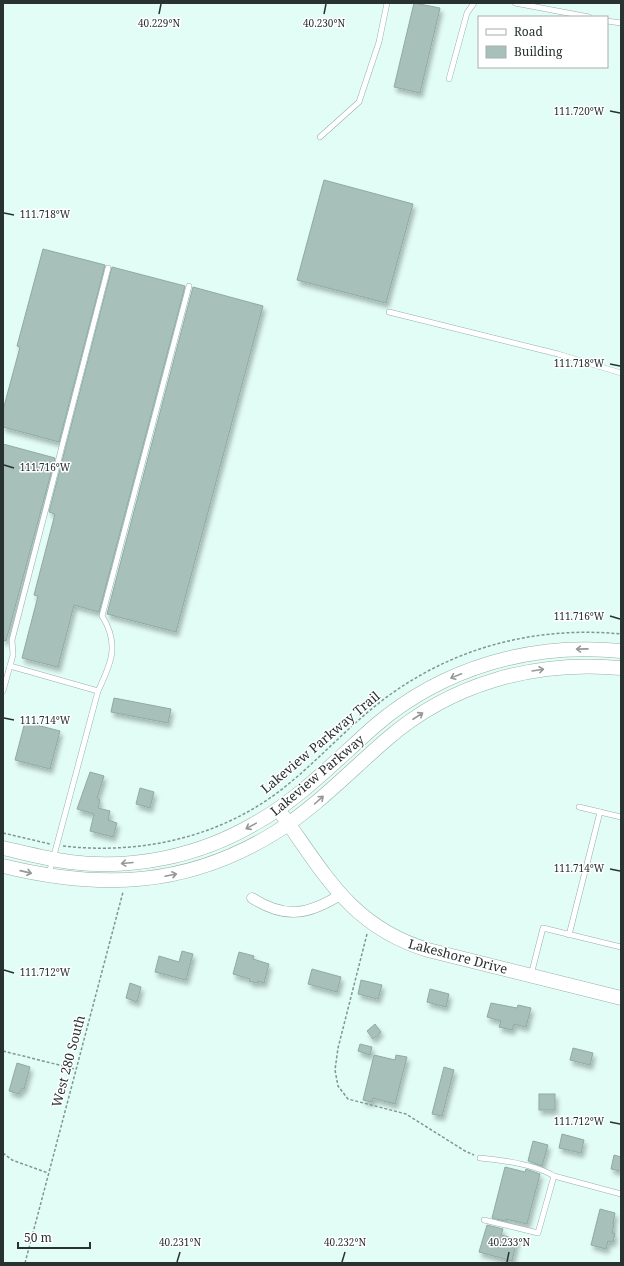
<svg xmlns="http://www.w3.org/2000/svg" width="624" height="1266" viewBox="0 0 624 1266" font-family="'Noto Serif',serif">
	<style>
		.building { fill: #a7c1ba; stroke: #90aaa3; filter: url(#shadow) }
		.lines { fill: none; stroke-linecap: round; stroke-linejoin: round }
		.lane-casing { stroke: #96b0a9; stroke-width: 6 }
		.street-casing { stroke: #96b0a9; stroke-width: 11 }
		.secondary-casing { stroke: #96b0a9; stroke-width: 15 }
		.path { stroke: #829490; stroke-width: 1.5; stroke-dasharray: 3 2; stroke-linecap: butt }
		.lane { stroke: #fff; stroke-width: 5 }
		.street { stroke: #fff; stroke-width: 10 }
		.secondary { stroke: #fff; stroke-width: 14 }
		.oneway { stroke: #949898 }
		.ticks { fill: none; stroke: #283230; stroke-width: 1.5 }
		.labels { text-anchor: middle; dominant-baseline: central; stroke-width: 3; stroke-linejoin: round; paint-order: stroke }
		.street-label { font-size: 13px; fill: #283230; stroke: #fff }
		.ticks-label { font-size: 10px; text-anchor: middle; fill: #283230; stroke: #fff; stroke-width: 3; stroke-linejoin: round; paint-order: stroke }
	</style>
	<defs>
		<filter id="shadow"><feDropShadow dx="2.5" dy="4.5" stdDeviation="2" flood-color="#0004"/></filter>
	</defs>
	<rect width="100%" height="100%" fill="#e2fdf5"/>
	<!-- building -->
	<g class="building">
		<polygon points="414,3 440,8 420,93 394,87"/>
		<polygon points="324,180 413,204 386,303 297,280"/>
		<polygon points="43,249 105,265 59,442 3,427 3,410 20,347 17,346"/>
		<polygon points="112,267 185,286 99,612 74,605 58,667 22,658 38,596 34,595 55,514 49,512"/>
		<polygon points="193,287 263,306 176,632 107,614"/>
		<polygon points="3,444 55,458 6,641 3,640"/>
		<polygon points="114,698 171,709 168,723 111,712"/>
		<polygon points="25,722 60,731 50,769 15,760"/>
		<polygon points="90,772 104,776 97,798 100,800 98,808 110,811 108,820 117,823 113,837 90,831 94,814 77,809"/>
		<polygon points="140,788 154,792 150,808 136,804"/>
		<polygon points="182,951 193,954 186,980 155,972 159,956 179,962"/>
		<polygon points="239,952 254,956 253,959 269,964 264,983 258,981 257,983 249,981 250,979 233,974"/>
		<polygon points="312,969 341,977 337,992 308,984"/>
		<polygon points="361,980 382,985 378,999 358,994"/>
		<polygon points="130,983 141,987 137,1002 126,998"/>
		<polygon points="430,989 449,994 446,1007 427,1002"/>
		<polygon points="491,1003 517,1008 518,1005 531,1008 526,1027 514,1024 512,1030 499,1027 501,1021 487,1017"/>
		<polygon points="375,1024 381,1032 373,1039 367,1031"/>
		<polygon points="360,1044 372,1047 370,1055 358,1051"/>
		<polygon points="573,1048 593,1053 590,1065 570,1060"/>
		<polygon points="374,1055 395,1060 396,1055 407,1057 395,1104 373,1098 372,1102 363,1100"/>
		<polygon points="17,1063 30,1067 24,1089 21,1089 19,1094 9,1091"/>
		<polygon points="444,1067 454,1070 442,1116 432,1114"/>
		<rect x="539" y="1094" width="16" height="16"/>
		<polygon points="562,1134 584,1140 581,1153 559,1148"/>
		<polygon points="533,1141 548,1145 542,1166 528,1161"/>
		<polygon points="614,1155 621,1157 621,1171 611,1169"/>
		<polygon points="505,1167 525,1172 526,1169 540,1174 527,1224 506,1219 505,1221 492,1218"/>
		<polygon points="600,1209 615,1213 613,1224 614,1224 612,1233 615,1233 613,1242 608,1241 606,1249 591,1245"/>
		<polygon points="487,1225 503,1229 501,1235 517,1239 512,1261 479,1252"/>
	</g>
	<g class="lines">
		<defs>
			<g id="lane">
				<polyline points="515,3 589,17"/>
				<polyline points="607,21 621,23"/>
				<polyline points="449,79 467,13 474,3"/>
				<polyline points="320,137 359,102 379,42 387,3"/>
				<polyline points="389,312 558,354 621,373"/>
				<polyline points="10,666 98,691"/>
				<polyline points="3,691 13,655 12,640 108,268"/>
				<polyline points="579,807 621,817"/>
				<path d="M49,874L98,691C111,664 120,644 102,616L189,286"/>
				<polyline points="569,935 600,812"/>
				<polyline points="531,975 543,928 621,947"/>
				<path d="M480,1158C502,1160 534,1164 554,1176"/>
				<polyline points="484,1220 538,1233 554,1176 621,1194"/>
			</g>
			<path id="street" d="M252,898C285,919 308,915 340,895"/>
			<g id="secondary">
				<path d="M283,816C326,876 352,927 428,950L621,998"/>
				<path d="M3,848C25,853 47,859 70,862C133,870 199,856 254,824C300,799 337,759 376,725C444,667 533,642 621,651"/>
				<path d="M3,866C101,890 188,887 276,832C316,807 350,771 386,740C451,683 536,660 621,668"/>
			</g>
		</defs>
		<!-- lane casing -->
		<use href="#lane" class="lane-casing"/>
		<!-- street casing -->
		<use href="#street" class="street-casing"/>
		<!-- secondary casing -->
		<use href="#secondary" class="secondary-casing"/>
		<!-- path -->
		<g class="path">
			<polyline points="3,833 50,844"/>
			<path d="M63,846C142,855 223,837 286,786C322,757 353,721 391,694C458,646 539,626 621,634"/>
			<polyline points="367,934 338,1048 335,1070 338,1086 348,1099 406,1114 465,1151 474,1155"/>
			<polyline points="3,1051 75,1069"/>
			<polyline points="3,1153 12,1160 48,1173"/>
			<polyline points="25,1263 123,892"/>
		</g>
		<!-- lane -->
		<use href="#lane" class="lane"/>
		<!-- street -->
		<use href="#street" class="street"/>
		<!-- secondary -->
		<use href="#secondary" class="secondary"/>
	</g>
	<!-- one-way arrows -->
	<defs><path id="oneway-shaft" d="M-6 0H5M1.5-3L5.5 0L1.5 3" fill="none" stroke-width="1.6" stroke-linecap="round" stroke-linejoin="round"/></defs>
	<g class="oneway">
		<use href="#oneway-shaft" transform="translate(582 649) rotate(179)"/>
		<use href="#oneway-shaft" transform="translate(538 670) rotate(-9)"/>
		<use href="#oneway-shaft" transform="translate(456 676) rotate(158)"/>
		<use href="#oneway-shaft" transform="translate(418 716) rotate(-33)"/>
		<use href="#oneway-shaft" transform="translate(319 800) rotate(-42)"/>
		<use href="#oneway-shaft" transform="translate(251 826) rotate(151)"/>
		<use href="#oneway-shaft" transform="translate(127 863) rotate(175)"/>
		<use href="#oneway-shaft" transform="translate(26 872) rotate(13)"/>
		<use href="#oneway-shaft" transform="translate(171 875) rotate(-12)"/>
	</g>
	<!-- ticks -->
	<path class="ticks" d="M159,14L161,4M324,14L326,4M610,111L620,113M4,213L14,215M610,364L620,366M4,465L14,468M610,616L620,619M4,718L14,720M610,869L620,871M4,970L14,973M610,1122L620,1124M177,1262L180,1252M342,1262L345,1252M507,1262L509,1252"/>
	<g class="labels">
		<!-- street labels -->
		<g class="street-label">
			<text transform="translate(320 742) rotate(-40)">Lakeview Parkway Trail</text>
			<text transform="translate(317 775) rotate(-40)">Lakeview Parkway</text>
			<text transform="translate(458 956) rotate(15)">Lakeshore Drive</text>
			<text transform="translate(68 1061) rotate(-75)">West 280 South</text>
		</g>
	</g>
	<g class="ticks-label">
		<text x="159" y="27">40.229°N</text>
		<text x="324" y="27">40.230°N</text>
		<text x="579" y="115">111.720°W</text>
		<text x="45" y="218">111.718°W</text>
		<text x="579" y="367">111.718°W</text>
		<text x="45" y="471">111.716°W</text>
		<text x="579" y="620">111.716°W</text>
		<text x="45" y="724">111.714°W</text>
		<text x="579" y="872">111.714°W</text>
		<text x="45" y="976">111.712°W</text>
		<text x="579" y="1125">111.712°W</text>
		<text x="180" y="1246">40.231°N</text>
		<text x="345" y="1246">40.232°N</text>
		<text x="509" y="1246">40.233°N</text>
	</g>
	<!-- border -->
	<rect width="624" height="1266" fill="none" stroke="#283230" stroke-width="8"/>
	<!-- legend -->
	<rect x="478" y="16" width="130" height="52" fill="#ffffff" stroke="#a9adac"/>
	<rect x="486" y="29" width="20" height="6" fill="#ffffff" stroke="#a9adac"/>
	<text x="514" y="36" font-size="12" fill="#283230">Road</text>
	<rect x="486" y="46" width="20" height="12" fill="#a7c1ba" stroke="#a9adac"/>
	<text x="514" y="56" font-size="12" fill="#283230">Building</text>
	<!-- scale -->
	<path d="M18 1242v6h72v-6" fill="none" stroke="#283230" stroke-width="2"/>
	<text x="24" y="1242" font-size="12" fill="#283230" stroke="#ffffff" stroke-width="3" paint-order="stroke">50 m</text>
</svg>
